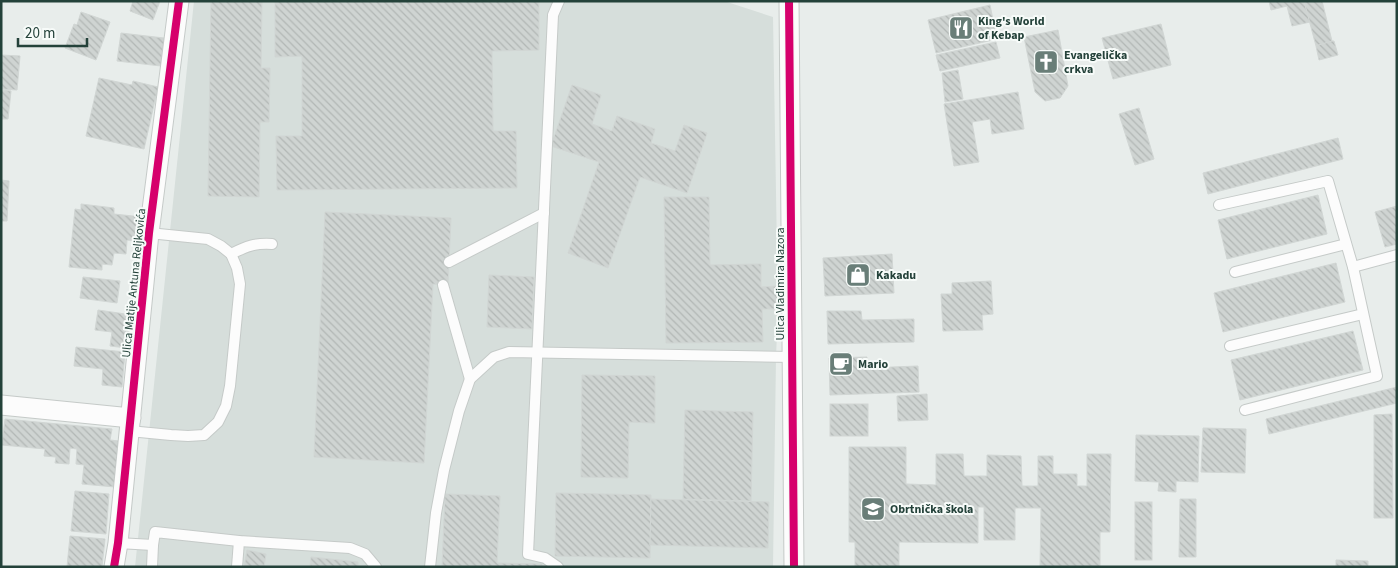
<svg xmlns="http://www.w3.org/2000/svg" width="1398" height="568" viewBox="0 0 1398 568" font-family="'Source Sans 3',sans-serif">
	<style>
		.built { fill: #d6dedb }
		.building { fill: url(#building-back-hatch); stroke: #d1d6d4 }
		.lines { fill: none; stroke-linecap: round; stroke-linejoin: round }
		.lane-casing { stroke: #c5cac8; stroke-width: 12 }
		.street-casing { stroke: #c5cac8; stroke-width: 21 }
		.lane { stroke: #fcfcfc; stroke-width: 10 }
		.street { stroke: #fcfcfc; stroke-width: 19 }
		.cycleway-casing { stroke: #f7fbf9; stroke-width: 11 }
		.cycleway { stroke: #d6006c; stroke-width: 8 }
		.labels { text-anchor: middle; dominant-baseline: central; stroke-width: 4; stroke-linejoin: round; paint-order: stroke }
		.poi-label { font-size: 12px; font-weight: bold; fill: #24423a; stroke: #f7fbf9; text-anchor: start }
		.street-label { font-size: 12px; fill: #24423a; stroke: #f7fbf9 }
	</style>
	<defs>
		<pattern id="building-back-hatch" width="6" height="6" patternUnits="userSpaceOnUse" patternTransform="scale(1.25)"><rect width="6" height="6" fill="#cfd4d2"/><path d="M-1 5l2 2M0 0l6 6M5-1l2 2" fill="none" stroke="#b2b7b5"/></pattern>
	</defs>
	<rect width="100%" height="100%" fill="#e8edeb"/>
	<!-- built -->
	<polygon class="built" points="194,1 724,1 773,17 778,309 776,357 773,567 135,567"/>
	<!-- building -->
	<g class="building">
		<polygon points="133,1 160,1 153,20 130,11"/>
		<polygon points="211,1 262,1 261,68 270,68 269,122 260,122 259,197 208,196"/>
		<polygon points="275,1 539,1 539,50 492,51 493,131 516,131 517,188 277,190 276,136 302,136 302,56 275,57"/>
		<polygon points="1269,1 1304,1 1310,22 1292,26 1287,6 1271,10"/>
		<polygon points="1304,1 1322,1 1332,41 1316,46"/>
		<polygon points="990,5 997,39 936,53 928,20"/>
		<polygon points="81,12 110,22 96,60 65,48 74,24 77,25"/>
		<polygon points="1161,24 1171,65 1113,79 1102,38"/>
		<polygon points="1058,30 1068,86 1060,98 1045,101 1035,92 1024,37"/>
		<polygon points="121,33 164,38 161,66 117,61"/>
		<polygon points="1332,41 1334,41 1338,55 1319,60 1316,46"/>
		<polygon points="996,42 1000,58 940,71 936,55"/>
		<polygon points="1,55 20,56 17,90 1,89"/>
		<polygon points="958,70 963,99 945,102 942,73"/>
		<polygon points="99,78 132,85 133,81 158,87 144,149 86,136"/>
		<polygon points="572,85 601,95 592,124 612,131 617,116 655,129 651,143 675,151 684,125 707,133 687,193 640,177 608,268 568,253 599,162 551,146"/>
		<polygon points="1,90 11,91 8,119 1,119"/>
		<polygon points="1018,92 1024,129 992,134 990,119 972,122 979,162 954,166 944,104"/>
		<polygon points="1139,108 1154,159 1135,165 1119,114"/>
		<polygon points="1338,138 1343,159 1208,194 1203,173"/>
		<polygon points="1,180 9,181 7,221 1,221"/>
		<polygon points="1318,195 1327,234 1227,259 1218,220"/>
		<polygon points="664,197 709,197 710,265 761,264 761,287 778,286 778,309 762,309 763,342 666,343"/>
		<polygon points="81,204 114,208 114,214 142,217 140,241 127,240 126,254 114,253 112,265 102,264 102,270 69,267 75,209 81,210"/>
		<polygon points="1397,206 1397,244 1385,247 1375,212"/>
		<polygon points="325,212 451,218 448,285 433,284 424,463 314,457"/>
		<polygon points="892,254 894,293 825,296 823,258"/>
		<polygon points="1336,263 1345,302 1223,332 1214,293"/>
		<polygon points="489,275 534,277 532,329 487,327"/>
		<polygon points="83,277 120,281 117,303 80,298"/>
		<polygon points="991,281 993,314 982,315 983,330 943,331 941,294 952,294 952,283"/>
		<polygon points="98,310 132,315 127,348 110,346 112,332 95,330"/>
		<polygon points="827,311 861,311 862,320 914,319 914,342 828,344"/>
		<polygon points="1353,331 1363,370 1240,400 1231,360"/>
		<polygon points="76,347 125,352 122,387 102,385 103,369 74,366"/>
		<polygon points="867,357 867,368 918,366 919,392 830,395 829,358"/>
		<polygon points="582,375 655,376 655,423 629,422 628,478 581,477"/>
		<polygon points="1397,387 1397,403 1269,434 1266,419"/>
		<polygon points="927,394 928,420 898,421 897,396"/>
		<rect x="830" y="404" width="38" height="32"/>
		<polygon points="685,410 753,412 751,501 683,499"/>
		<polygon points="1392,414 1393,518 1374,518 1374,415"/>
		<polygon points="5,419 112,429 110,440 119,441 115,487 82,484 84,465 76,464 77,449 70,448 69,464 55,463 56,457 44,456 45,449 2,445"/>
		<polygon points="1203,428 1246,429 1245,473 1201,472"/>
		<polygon points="1136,435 1199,436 1198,482 1176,481 1176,492 1158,491 1159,482 1135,481"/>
		<polygon points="849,447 906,447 906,484 936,485 936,454 963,454 964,476 987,476 987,455 1021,456 1022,486 1038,486 1038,456 1053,456 1053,474 1077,474 1077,486 1087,486 1087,454 1111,454 1110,532 1100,532 1100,567 1040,567 1041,508 1015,508 1015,540 984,540 984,507 978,507 978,543 899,542 899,567 855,567 855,542 849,542"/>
		<polygon points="75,491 109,494 106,534 71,531"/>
		<polygon points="556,493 651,495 650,558 555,556"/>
		<polygon points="445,494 500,496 497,563 542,564 542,567 442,567"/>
		<polygon points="651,499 769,502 768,548 650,545"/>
		<polygon points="1180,499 1196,499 1196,557 1179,557"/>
		<rect x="1135" y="502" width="17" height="58"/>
		<polygon points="70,536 105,539 102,567 67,567"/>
		<polygon points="247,550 266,554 264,567 244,567"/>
		<polygon points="311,557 358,562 358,567 310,567"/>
		<polygon points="1336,560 1368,561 1368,567 1336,567"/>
	</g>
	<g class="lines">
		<defs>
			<g id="lane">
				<polyline points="1219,205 1328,181 1353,267 1377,376 1245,410"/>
				<path d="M231,254C247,246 255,243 272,244"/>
				<polyline points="449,262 544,213"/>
				<polyline points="1353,267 1397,255"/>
				<polyline points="1235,272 1346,244"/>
				<polyline points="443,285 470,379"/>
				<polyline points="1230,346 1363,314"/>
				<polyline points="129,431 171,435 188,436 204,435 218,422 226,406 230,386 240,284 237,268 231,254 221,246 208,239 149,233"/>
				<polyline points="118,543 153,545 155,532 239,541 350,548 365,554 376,567"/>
				<polyline points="152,567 153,545"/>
				<polyline points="237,567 239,541"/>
				<polyline points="430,567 436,513 444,470 459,411 470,379 494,357 509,352 792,357"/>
				<polyline points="558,567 545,558 528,554 553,15 559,1"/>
			</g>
			<g id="street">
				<polyline points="789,1 794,567"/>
				<polyline points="1,405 131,418"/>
				<polyline points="114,567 118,543 149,233 179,1"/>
			</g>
		</defs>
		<!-- lane casing -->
		<use href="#lane" class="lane-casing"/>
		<!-- street casing -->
		<use href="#street" class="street-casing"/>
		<!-- lane -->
		<use href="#lane" class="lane"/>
		<!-- street -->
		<use href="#street" class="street"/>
		<defs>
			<g id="cycleway">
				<polyline points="789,1 794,567"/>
				<polyline points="114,567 118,543 149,233 179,1"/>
			</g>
		</defs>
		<!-- cycleway casing -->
		<use href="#cycleway" class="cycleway-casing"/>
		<!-- cycleway -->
		<use href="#cycleway" class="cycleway"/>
	</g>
	<!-- icons -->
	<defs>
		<symbol id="restaurant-square" viewBox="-11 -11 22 22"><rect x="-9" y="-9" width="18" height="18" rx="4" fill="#697e78" stroke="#f7fbf9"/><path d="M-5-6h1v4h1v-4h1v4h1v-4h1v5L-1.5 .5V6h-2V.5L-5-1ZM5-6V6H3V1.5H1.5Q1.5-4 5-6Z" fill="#fff"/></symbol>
		<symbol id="church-square" viewBox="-11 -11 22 22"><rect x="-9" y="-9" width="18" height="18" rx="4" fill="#697e78" stroke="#f7fbf9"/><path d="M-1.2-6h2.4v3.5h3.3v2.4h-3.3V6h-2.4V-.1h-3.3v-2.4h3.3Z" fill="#fff"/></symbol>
		<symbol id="shop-square" viewBox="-11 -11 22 22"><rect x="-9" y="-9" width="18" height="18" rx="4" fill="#697e78" stroke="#f7fbf9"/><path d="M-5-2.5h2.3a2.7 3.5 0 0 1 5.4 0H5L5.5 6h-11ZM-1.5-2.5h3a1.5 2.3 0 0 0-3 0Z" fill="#fff"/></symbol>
		<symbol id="cafe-square" viewBox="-11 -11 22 22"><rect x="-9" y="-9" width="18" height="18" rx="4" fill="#697e78" stroke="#f7fbf9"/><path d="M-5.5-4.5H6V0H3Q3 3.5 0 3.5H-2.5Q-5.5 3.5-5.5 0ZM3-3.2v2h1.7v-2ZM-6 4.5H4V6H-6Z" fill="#fff"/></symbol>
		<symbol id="school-square" viewBox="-11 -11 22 22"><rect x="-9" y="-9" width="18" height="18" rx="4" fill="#697e78" stroke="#f7fbf9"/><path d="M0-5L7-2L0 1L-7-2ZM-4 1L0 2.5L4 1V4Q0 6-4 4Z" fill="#fff"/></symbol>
	</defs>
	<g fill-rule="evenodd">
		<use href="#restaurant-square" x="947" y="14" width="28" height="28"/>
		<use href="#church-square" x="1032" y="48" width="28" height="28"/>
		<use href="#shop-square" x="844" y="261" width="28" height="28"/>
		<use href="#cafe-square" x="827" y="350" width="28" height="28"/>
		<use href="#school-square" x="859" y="495" width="28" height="28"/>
	</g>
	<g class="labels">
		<!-- poi labels -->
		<g class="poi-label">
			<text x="978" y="21">King's World<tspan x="978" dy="14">of Kebap</tspan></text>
			<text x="1064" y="55">Evangelička<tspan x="1064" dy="14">crkva</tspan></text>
			<text x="876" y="275">Kakadu</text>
			<text x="858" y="364">Mario</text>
			<text x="890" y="509">Obrtnička škola</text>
		</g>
		<!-- street labels -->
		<g class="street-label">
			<text transform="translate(134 283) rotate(-84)">Ulica Matije Antuna Reljkovića</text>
			<text transform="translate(780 284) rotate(-90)">Ulica Vladimira Nazora</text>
		</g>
	</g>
	<!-- border -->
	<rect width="1398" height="568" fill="none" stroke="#24423a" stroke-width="5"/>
	<!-- scale -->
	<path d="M18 38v8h69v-8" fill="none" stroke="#24423a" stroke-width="2.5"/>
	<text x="25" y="38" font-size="15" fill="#24423a" stroke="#f7fbf9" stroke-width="4" paint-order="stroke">20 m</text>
</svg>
